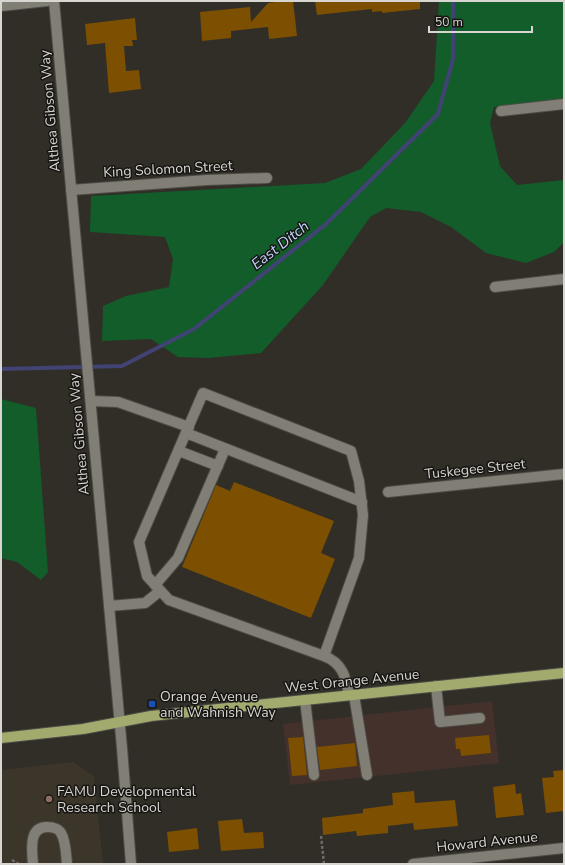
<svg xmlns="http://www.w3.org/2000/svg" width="565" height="865" viewBox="0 0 565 865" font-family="'Nunito Sans',sans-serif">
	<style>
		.commercial { fill: #44312b }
		.built { fill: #3c362a }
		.green { fill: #125d29 }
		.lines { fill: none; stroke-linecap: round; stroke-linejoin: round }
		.stream { stroke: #404373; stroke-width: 4 }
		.building { fill: #7d4f01 }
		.minor-casing { stroke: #4e4c46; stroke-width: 12 }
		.major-casing { stroke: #4e4c46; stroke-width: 12 }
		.path { stroke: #6d6b65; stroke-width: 2.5; stroke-dasharray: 3 2; stroke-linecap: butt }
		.minor { stroke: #817e76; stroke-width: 10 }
		.major { stroke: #a3aa6e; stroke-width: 10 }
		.transit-dot { fill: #1a4fb4; stroke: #181613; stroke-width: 1.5 }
		.education-dot { fill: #8d6e63; stroke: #181613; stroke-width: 1.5 }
		.labels { text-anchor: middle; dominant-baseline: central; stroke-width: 3; stroke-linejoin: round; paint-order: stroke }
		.street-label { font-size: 14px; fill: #d7d6d1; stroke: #181613 }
		.poi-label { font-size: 14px; fill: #d7d6d1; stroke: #181613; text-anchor: start }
		.water-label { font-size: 15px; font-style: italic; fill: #bdd4fc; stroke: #181613 }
	</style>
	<rect width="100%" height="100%" fill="#312e28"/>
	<!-- commercial -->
	<polygon class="commercial" points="492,701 499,763 290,785 283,724"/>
	<!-- built -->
	<polygon class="built" points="73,762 94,776 103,864 1,864 1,770"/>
	<!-- green -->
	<g class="green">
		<polygon points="439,1 564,1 564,100 494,107 490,123 500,166 517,185 564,180 564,242 554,252 526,263 486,253 451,227 421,212 386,208 370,217 323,285 261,353 209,358 178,357 151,339 102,341 103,306 126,296 169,287 173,259 165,237 90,232 91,196 325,183 361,169 405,123 434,81"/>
		<polygon points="1,399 36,408 48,572 41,580 17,562 1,558"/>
	</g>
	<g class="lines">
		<!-- stream -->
		<polyline class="stream" points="1,369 122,366 194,329 326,224 438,114 453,59 453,1"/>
	</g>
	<!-- building -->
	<g class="building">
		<polygon points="283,1 293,1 297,36 269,39 268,27 231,31 231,38 202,41 200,12 250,7 251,22 268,3"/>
		<polygon points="315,1 420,1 420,9 382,13 382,11 372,12 372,9 317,15"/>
		<polygon points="135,18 137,40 132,40 133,46 124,46 126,71 139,70 141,89 109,93 105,43 87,45 85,24"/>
		<polygon points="234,482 334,521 321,553 335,559 311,618 182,567 216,485 230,491"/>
		<polygon points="489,735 491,753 461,756 460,749 456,749 455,738"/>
		<polygon points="303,737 307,775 292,776 288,738"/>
		<polygon points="355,743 357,766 320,770 317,747"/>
		<polygon points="564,770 564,811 546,813 542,778 554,777 553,771"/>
		<polygon points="515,784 516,794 521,793 524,815 496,818 493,787"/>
		<polygon points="414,791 415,803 455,800 458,826 414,830 413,823 388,826 388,833 357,836 356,831 323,835 322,818 363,813 363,809 393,805 392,793"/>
		<polygon points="242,819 244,833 263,832 264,848 221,851 218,821"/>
		<polygon points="197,828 199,849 169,852 167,832"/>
	</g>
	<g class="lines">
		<defs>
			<g id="minor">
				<polyline points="54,1 122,748 131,864"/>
				<polyline points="1,6 47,1"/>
				<polyline points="501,111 564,104"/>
				<polyline points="71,190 207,180 267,178"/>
				<polyline points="495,287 564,279"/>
				<polyline points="91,401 118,402 189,427"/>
				<polyline points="186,433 362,502"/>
				<polyline points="179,451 218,466"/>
				<polyline points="388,492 564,474"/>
				<polyline points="155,585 178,558 225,449"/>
				<polyline points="109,606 145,603 160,591"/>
				<path d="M324,656L359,558L363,515L359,481L351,451L203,393L139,542L147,576L169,600L324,656C343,663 346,678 349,695"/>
				<polyline points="436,686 440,722 480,718"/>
				<polyline points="354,695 367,775"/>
				<polyline points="305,700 314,775"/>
				<path d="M33,864C32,851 28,826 48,827C53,827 59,829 61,833C66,841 66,855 67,864"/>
				<polyline points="413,864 564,848"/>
			</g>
			<polyline id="major" points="1,738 83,729 151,716 564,673"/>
		</defs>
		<!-- minor casing -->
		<use href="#minor" class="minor-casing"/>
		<!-- major casing -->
		<use href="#major" class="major-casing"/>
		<!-- path -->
		<g class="path">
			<polyline points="321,836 324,864"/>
			<polyline points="12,860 19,864"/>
		</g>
		<!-- minor -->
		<use href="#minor" class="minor"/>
		<!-- major -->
		<use href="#major" class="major"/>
	</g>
	<!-- markers -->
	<rect class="transit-dot" x="148" y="700" width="8" height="8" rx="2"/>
	<circle class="education-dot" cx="49" cy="799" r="4"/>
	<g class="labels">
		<!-- street labels -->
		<g class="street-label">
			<text transform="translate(50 111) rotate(-95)">Althea Gibson Way</text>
			<text transform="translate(168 169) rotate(-3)">King Solomon Street</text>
			<text transform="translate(79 434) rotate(-95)">Althea Gibson Way</text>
			<text transform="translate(475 469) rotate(-6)">Tuskegee Street</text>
			<text transform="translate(352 681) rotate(-6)">West Orange Avenue</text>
			<text transform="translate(487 842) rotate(-6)">Howard Avenue</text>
		</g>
		<!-- poi labels -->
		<g class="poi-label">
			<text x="160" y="696">Orange Avenue<tspan x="160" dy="16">and Wahnish Way</tspan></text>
			<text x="57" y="791">FAMU Developmental<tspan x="57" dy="16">Research School</tspan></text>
		</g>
		<!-- water labels -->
		<g class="water-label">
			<text transform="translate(280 245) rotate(-38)">East Ditch</text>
		</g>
	</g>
	<!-- border -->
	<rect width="565" height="865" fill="none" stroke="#d7d6d1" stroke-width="4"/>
	<!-- scale -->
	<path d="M429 26v6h103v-6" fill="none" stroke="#d7d6d1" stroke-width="2"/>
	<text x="435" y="26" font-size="12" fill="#d7d6d1" stroke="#181613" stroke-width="3" paint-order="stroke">50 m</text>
</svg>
